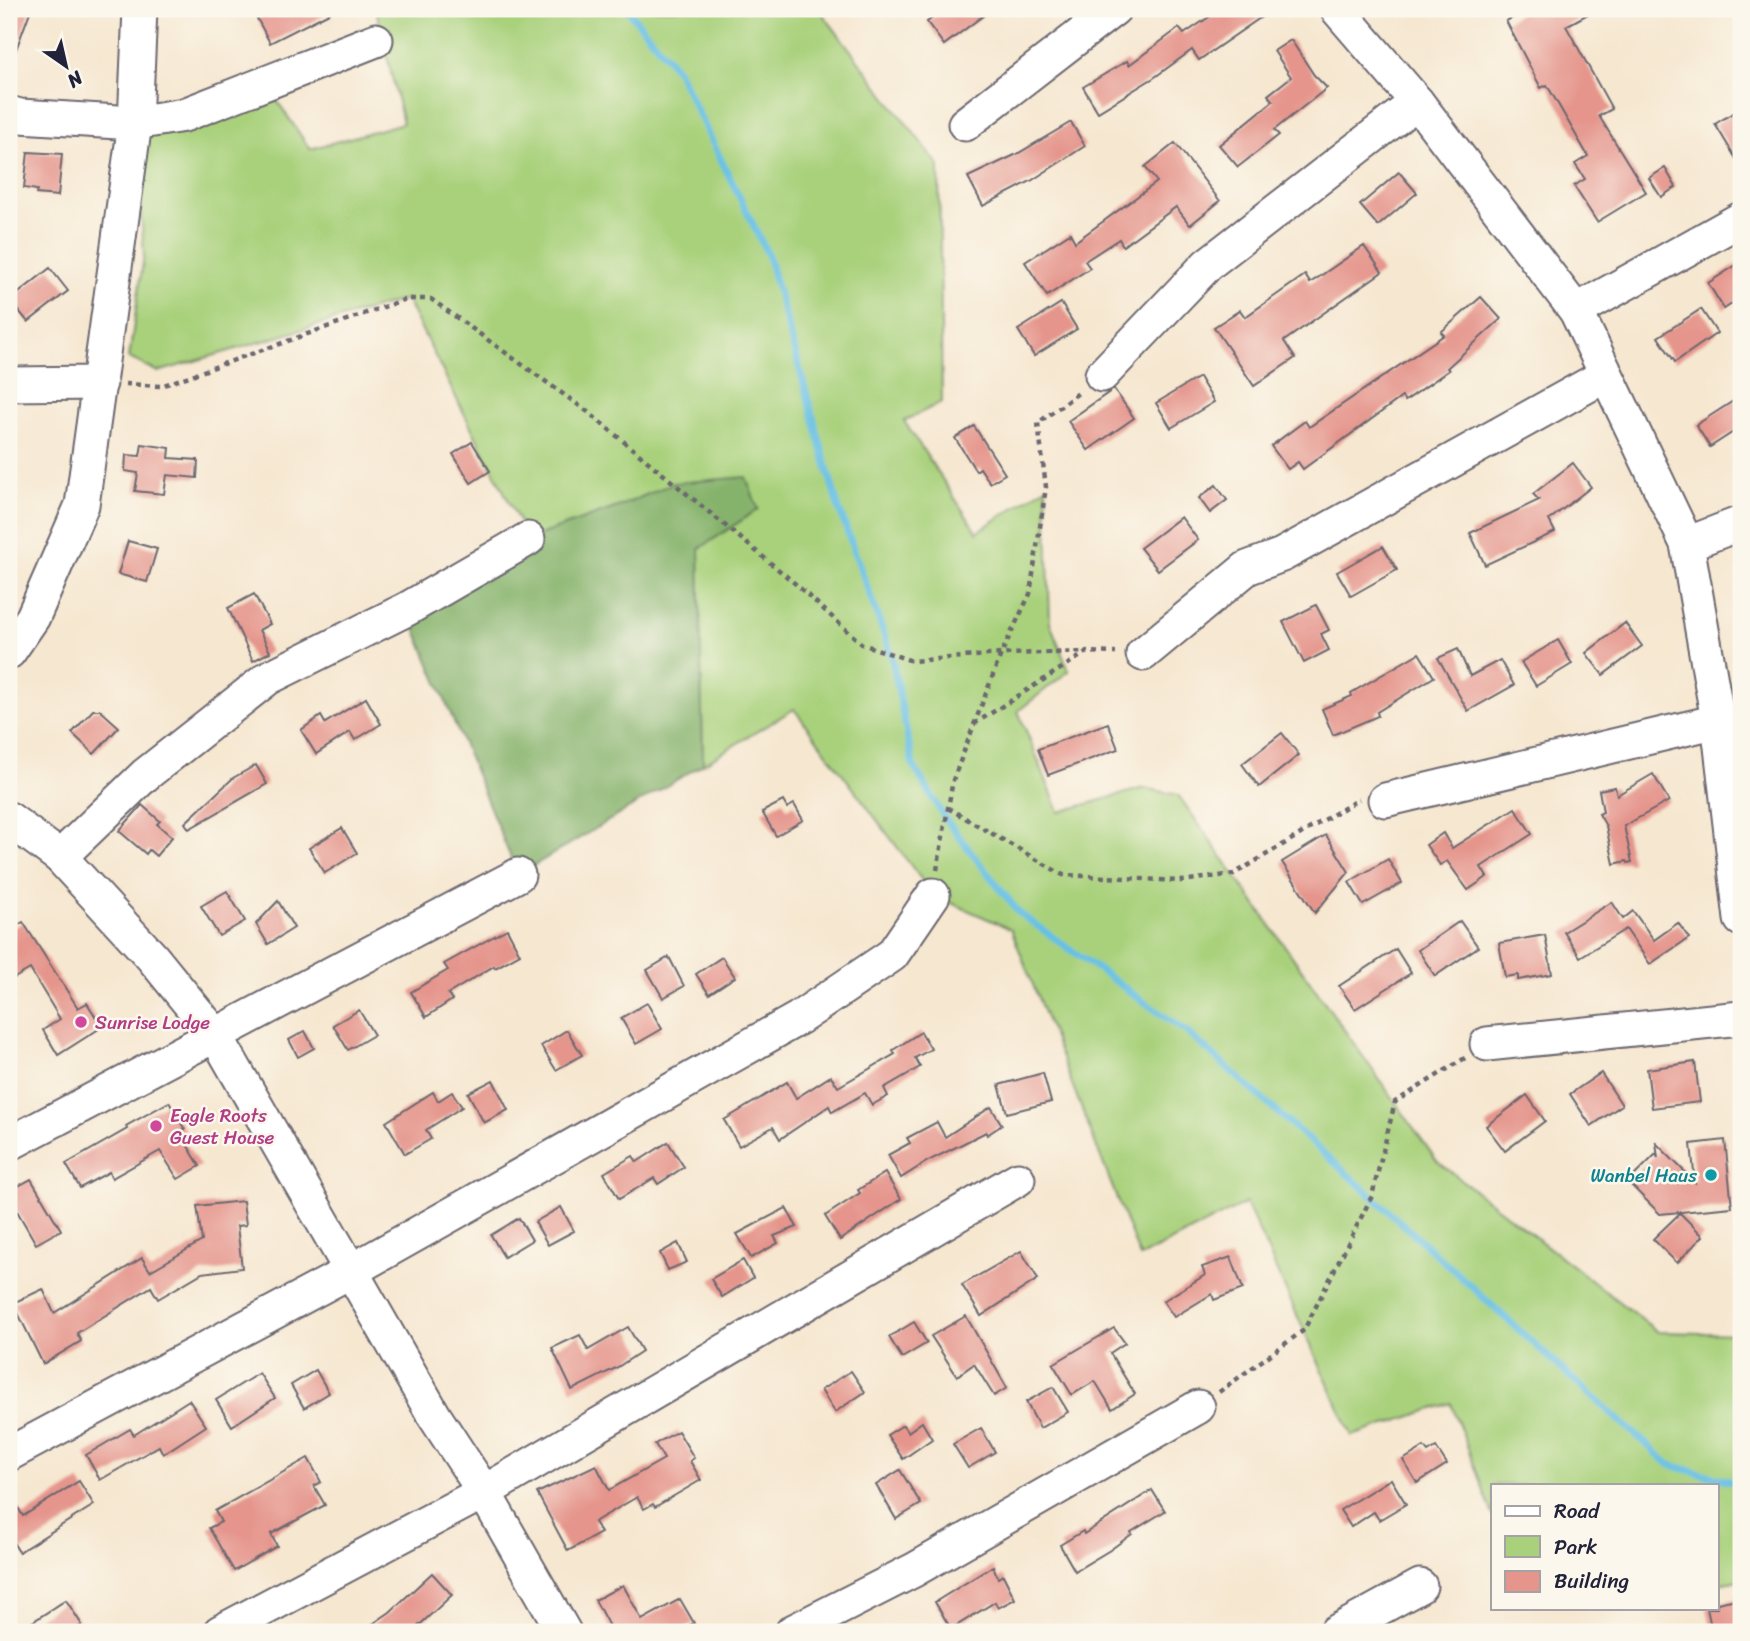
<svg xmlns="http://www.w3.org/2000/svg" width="1750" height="1641" viewBox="0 0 1750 1641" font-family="Sriracha,sans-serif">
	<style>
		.green { fill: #a9d17c; stroke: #667a5c; stroke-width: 2 }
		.forest { fill: #86b36c; stroke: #546a54; stroke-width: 2 }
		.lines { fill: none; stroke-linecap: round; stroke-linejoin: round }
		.stream { stroke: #66c0e4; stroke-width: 7 }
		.building { fill: #e5958c }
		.minor-casing { stroke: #6c676f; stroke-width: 37 }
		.path { stroke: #6c676f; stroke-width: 4.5; stroke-dasharray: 5 5; stroke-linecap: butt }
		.minor { stroke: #fff; stroke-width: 33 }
		.hotel-dot { fill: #d1479c; stroke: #fbf7ec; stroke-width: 2.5 }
		.culture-dot { fill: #0f9aa8; stroke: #fbf7ec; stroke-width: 2.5 }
		.labels { text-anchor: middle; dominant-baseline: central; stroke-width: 5; stroke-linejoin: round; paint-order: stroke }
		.hotel-label { font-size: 19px; fill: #b23c85; stroke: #fbf7ec; text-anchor: start }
		.culture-label { font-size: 19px; fill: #0d838f; stroke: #fbf7ec; text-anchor: end }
	</style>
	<rect width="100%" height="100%" fill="#fbf7ec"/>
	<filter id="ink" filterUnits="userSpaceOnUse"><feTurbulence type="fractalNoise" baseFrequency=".0143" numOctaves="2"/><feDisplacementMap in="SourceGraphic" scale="14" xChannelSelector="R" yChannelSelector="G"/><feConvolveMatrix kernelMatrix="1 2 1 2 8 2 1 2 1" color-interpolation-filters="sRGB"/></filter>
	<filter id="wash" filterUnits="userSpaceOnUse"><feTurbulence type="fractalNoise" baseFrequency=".00686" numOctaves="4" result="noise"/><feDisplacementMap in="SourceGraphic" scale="28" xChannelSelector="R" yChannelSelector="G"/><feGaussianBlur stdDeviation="1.57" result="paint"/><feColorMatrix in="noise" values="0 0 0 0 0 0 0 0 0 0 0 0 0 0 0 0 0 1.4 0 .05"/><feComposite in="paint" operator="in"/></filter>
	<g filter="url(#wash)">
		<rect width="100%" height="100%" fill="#f6e7d0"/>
		<!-- green -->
		<polygon class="green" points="385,9 819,9 939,166 942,402 904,421 977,532 1046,487 1050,623 1069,671 1018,711 1059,812 1144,788 1178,795 1437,1161 1658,1332 1741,1334 1741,1580 1717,1584 1717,1485 1493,1485 1493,1516 1451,1403 1352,1436 1246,1203 1140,1257 1011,929 933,895 794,709 703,764 699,549 758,509 674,483 618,507 528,539 406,299 158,372 129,358 144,255 135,123 269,89 310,149 403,123 377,14"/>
		<!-- forest -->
		<polygon class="forest" points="746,477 758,509 699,549 703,764 518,875 407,609 528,539 618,507 674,483"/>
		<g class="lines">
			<!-- stream -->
			<polyline class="stream" points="627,9 677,70 768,255 837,503 891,654 913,765 946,820 1019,913 1188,1033 1372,1196 1577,1383 1670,1465 1741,1484"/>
		</g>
		<g id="blocks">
			<!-- building -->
			<g class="building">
				<polygon points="9,9 31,9 11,63 9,62"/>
				<polygon points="252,9 337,9 270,43"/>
				<polygon points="945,9 992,9 944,45 927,22"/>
				<polygon points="1221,9 1273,9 1199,60 1192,50 1155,77 1098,112 1083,87 1127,61 1129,65 1179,28 1184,34"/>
				<polygon points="1529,9 1597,9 1566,26 1612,109 1599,116 1646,192 1597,222 1574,186 1585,179 1575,164 1588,156 1547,85 1541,88 1506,21"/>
				<polygon points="1291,40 1314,75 1327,88 1274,130 1279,135 1238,167 1219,145 1273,101 1268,95 1291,77 1274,51"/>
				<polygon points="1741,108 1741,167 1715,124"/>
				<polygon points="1071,122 1085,146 1031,181 983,206 968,177 1017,154"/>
				<polygon points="1175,143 1220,201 1190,225 1176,207 1123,246 1119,239 1085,261 1090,268 1047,296 1025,262 1070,233 1075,242 1157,182 1145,167"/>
				<polygon points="28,152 62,154 58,196 36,194 37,190 24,188"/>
				<polygon points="1665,168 1676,187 1661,197 1649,178"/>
				<polygon points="1399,172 1417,193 1378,226 1360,205"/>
				<polygon points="1364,246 1382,272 1284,341 1295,358 1254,386 1214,327 1240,310 1245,317 1305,275 1310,283"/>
				<polygon points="1741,262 1741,298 1724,309 1708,283"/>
				<polygon points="50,268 68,291 28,322 10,300"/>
				<polygon points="1481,297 1501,319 1447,368 1449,370 1405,401 1402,397 1303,469 1298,462 1288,469 1271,446 1305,421 1309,427 1444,335 1441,332"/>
				<polygon points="1061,303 1077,329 1034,356 1018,330"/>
				<polygon points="1701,309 1717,333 1675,362 1658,337"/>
				<polygon points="1199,377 1214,402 1171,428 1156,403"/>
				<polygon points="1114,389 1134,418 1088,450 1068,421"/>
				<polygon points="1741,396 1741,427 1710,447 1696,425"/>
				<polygon points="974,426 1005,474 990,483 980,468 976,471 955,438"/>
				<polygon points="472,442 490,471 471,483 453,454"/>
				<polygon points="142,444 170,448 169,458 198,460 197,478 167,475 164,494 135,491 138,473 125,471 126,455 140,456"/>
				<polygon points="1573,463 1591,487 1549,520 1555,532 1485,565 1470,533 1539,500 1533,494"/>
				<polygon points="1216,485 1227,500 1210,513 1199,498"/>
				<polygon points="1181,517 1198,540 1158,570 1140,548"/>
				<polygon points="128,541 157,549 147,582 118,574"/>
				<polygon points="1383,546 1397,570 1351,596 1337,572"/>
				<polygon points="254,594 270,624 259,630 270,652 253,661 228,608"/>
				<polygon points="1316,605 1329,630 1321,634 1329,650 1304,663 1283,622"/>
				<polygon points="1625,623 1642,646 1603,675 1586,653"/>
				<polygon points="1558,640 1572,664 1536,686 1521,662"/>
				<polygon points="1458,649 1470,676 1500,660 1514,685 1468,711 1438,658"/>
				<polygon points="1419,653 1434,677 1377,712 1378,716 1333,735 1322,709 1352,696 1351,693"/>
				<polygon points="366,698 381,724 355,740 350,732 316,754 301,730 321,716 325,723"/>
				<polygon points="93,710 100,710 119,727 94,754 72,733"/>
				<polygon points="1108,723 1118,749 1048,775 1038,749"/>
				<polygon points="1282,733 1299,755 1259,787 1242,764"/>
				<polygon points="256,765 267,784 189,829 185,823 233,778"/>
				<polygon points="1653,774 1669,801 1624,826 1632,862 1628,863 1627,861 1614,864 1606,826 1599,814 1603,812 1599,790 1615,787 1617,795"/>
				<polygon points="783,801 787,808 794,804 803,820 776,836 762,812"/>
				<polygon points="142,805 160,821 157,824 172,837 156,856 149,850 146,854 119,831"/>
				<polygon points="1515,808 1532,834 1481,867 1487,877 1468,890 1447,861 1440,865 1426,845 1443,833 1452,848"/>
				<polygon points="342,828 357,853 325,873 309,848"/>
				<polygon points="1326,835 1349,872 1315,913 1282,862"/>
				<polygon points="1388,859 1402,883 1363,905 1349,882"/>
				<polygon points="227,891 245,921 219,936 201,906"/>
				<polygon points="278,901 294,928 268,944 256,924"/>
				<polygon points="1612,902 1623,919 1633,911 1654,940 1678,923 1689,938 1650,964 1626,929 1580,957 1564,932"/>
				<polygon points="1460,921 1478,947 1435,976 1418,950"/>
				<polygon points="23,922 78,1008 87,1003 102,1027 58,1055 43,1030 60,1019 30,969 9,981 9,930"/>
				<polygon points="507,929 520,954 495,968 494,966 448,994 452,1000 426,1017 411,992 448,970 444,964"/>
				<polygon points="1545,935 1552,974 1518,980 1518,975 1505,977 1499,943"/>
				<polygon points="1396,949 1411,973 1355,1009 1339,986"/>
				<polygon points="669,957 684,986 663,998 647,970"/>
				<polygon points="722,957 735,977 709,994 696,974"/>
				<polygon points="647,1003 662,1029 636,1044 621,1018"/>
				<polygon points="359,1010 374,1035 348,1050 333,1025"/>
				<polygon points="567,1030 582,1055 556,1070 541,1046"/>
				<polygon points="305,1031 314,1048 298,1057 289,1040"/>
				<polygon points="921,1032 931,1049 915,1058 920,1067 884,1088 888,1096 872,1105 865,1093 832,1112 829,1106 780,1139 773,1127 739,1146 724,1120 787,1082 796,1098 831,1076 838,1087 895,1054 893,1050"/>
				<polygon points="1695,1062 1700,1102 1652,1108 1647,1069"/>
				<polygon points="1043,1073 1051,1102 1007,1113 999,1085"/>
				<polygon points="1601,1073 1622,1105 1591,1126 1570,1094"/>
				<polygon points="493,1080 508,1110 484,1123 468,1093"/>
				<polygon points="433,1092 438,1101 452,1092 462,1107 426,1130 431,1139 405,1154 386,1122"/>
				<polygon points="1527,1095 1545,1121 1505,1151 1486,1126"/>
				<polygon points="169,1102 185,1130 180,1133 200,1166 178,1179 160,1151 112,1178 109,1172 80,1188 66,1164 127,1129 126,1126"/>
				<polygon points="991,1107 1002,1125 987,1135 986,1132 928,1161 901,1178 888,1155 910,1143 907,1138 937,1122 945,1137"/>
				<polygon points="1725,1140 1732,1207 1660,1214 1628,1182 1656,1154 1658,1158 1656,1143 1695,1182 1691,1144"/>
				<polygon points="668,1142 684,1167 658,1184 654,1178 619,1199 604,1173 633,1156 637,1162"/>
				<polygon points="885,1173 901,1199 840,1240 825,1216 860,1193 858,1190"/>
				<polygon points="31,1179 61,1230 36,1244 9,1197 9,1191"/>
				<polygon points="243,1201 246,1225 237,1226 242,1268 202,1273 158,1299 151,1287 77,1333 81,1341 43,1364 13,1303 43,1289 54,1313 142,1258 150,1271 202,1241 197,1206"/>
				<polygon points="561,1207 574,1231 548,1245 535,1222"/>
				<polygon points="786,1208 797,1227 774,1236 778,1243 751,1258 737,1234"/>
				<polygon points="1680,1213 1703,1236 1677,1263 1653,1239"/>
				<polygon points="519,1218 532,1240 504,1257 491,1235"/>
				<polygon points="678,1243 687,1262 668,1270 660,1253"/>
				<polygon points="1021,1251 1038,1279 981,1316 962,1285"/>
				<polygon points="1231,1257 1243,1289 1214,1300 1212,1294 1174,1317 1163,1301 1205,1275 1202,1267"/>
				<polygon points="743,1260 753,1278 722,1297 711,1279"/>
				<polygon points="966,1316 1007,1388 994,1396 974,1364 957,1376 931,1336"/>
				<polygon points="914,1322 927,1343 902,1358 889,1337"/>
				<polygon points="628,1327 642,1351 618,1367 572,1390 552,1348 580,1335 588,1350"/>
				<polygon points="1114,1328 1125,1343 1110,1353 1135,1394 1112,1409 1095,1381 1072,1395 1053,1364"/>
				<polygon points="316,1370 329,1393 304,1408 291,1385"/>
				<polygon points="851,1371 865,1392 835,1412 821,1390"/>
				<polygon points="259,1373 275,1398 232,1426 216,1400"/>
				<polygon points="1053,1387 1068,1412 1040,1428 1026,1402"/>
				<polygon points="189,1400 206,1426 163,1454 159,1446 100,1480 86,1455 130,1429 134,1435"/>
				<polygon points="922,1422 932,1439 903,1459 887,1435 903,1425 908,1432"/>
				<polygon points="981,1428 995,1452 968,1468 953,1444"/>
				<polygon points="678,1431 694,1458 690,1461 701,1480 655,1507 653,1504 644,1509 637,1497 594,1522 601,1533 568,1551 537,1493 596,1465 609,1490 664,1459 655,1444"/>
				<polygon points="1424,1447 1428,1452 1436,1447 1447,1464 1417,1483 1403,1460"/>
				<polygon points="308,1458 321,1482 314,1486 325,1505 271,1534 277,1546 234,1571 209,1528 221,1522 215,1511"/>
				<polygon points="900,1470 921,1504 896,1519 876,1485"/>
				<polygon points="1391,1479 1406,1504 1379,1520 1374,1512 1351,1527 1340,1510"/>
				<polygon points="79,1481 94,1505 19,1552 9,1536 9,1492 23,1516"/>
				<polygon points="1152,1490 1165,1511 1131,1532 1132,1534 1110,1550 1075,1571 1060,1545 1083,1531 1084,1534"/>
				<polygon points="993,1566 998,1578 1003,1575 1015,1599 998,1608 995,1602 951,1629 935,1602"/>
				<polygon points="432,1573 452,1595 412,1632 361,1632 390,1612"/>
				<polygon points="623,1585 642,1620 680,1599 694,1623 677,1632 612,1632 595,1600"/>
				<polygon points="1741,1598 1741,1632 1712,1632 1707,1608 1717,1608 1717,1603"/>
				<polygon points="66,1600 82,1625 70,1632 17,1632"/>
			</g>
		</g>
	</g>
	<g filter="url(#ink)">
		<use href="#blocks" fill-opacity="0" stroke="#6c676f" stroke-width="2"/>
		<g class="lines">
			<defs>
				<g id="minor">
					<polyline points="1337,9 1417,102 1576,311 1687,544 1718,721 1741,919"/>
					<polyline points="9,113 20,116 135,123 184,115 376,40"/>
					<polyline points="965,124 1114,9"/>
					<polyline points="1576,311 1741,219"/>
					<polyline points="1102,375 1208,264 1417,102"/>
					<polyline points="9,384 100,383"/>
					<polyline points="1687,544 1741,523"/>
					<polyline points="9,652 33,617 82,505 135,123 140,9"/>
					<polyline points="1143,654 1247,568 1282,555 1606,375"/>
					<polyline points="1385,800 1718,721"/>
					<polyline points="9,819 60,857 152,957 216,1036 435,1417 484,1492 564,1632"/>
					<polyline points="60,857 145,775 268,678 407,609 528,539"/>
					<polyline points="1487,1044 1741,1018"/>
					<polyline points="9,1144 518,875"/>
					<polyline points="9,1454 351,1271 799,1018 892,955 933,895"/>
					<polyline points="220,1632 484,1492 1018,1179"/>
					<polyline points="792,1632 914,1570 1198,1407"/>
					<polyline points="1336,1632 1420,1586"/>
				</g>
			</defs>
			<!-- minor casing -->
			<use href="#minor" class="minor-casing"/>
			<!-- path -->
			<g class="path">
				<polyline points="125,384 161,386 406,299 431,299 588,412 791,580 862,644 912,661 1001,654 1087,652"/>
				<polyline points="974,724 1087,652 1116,653"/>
				<polyline points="948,808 1063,875 1182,881 1234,874 1359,799"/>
				<polyline points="937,870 953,780 1001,654 1030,594 1046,487 1038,423 1081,391"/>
				<polyline points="1219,1392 1304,1330 1372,1196 1395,1102 1465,1058"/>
			</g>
			<!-- minor -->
			<use href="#minor" class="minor"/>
		</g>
	</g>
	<!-- markers -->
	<g class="hotel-dot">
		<circle cx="81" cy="1022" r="7"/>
		<circle cx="156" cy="1126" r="7"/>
	</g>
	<circle class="culture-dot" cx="1711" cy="1175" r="7"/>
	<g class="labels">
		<!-- hotel labels -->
		<g class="hotel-label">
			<text x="95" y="1022">Sunrise Lodge</text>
			<text x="170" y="1115">Eagle Roots<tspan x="170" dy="22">Guest House</tspan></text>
		</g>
		<!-- culture labels -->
		<g class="culture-label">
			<text x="1697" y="1175">Wanbel Haus</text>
		</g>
	</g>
	<!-- margin -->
	<rect width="1750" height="1641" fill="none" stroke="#fbf7ec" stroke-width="35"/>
	<!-- legend -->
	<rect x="1491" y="1484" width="228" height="126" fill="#fbf7ec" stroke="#a4a2a5" stroke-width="2"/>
	<rect x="1505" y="1506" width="35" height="10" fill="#ffffff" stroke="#a4a2a5" stroke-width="2"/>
	<text x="1554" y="1518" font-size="21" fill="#22223b">Road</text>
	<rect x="1505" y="1536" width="35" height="21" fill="#a9d17c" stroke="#a4a2a5" stroke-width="2"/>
	<text x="1554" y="1554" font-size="21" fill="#22223b">Park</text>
	<rect x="1505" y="1571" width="35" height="21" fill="#e5958c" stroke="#a4a2a5" stroke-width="2"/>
	<text x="1554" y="1588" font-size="21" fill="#22223b">Building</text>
	<!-- north arrow -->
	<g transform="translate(66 66) rotate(146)" stroke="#fbf7ec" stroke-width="5" paint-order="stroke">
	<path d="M0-5L12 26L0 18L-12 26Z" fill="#22223b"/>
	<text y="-10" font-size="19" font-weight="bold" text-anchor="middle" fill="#22223b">N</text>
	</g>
</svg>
